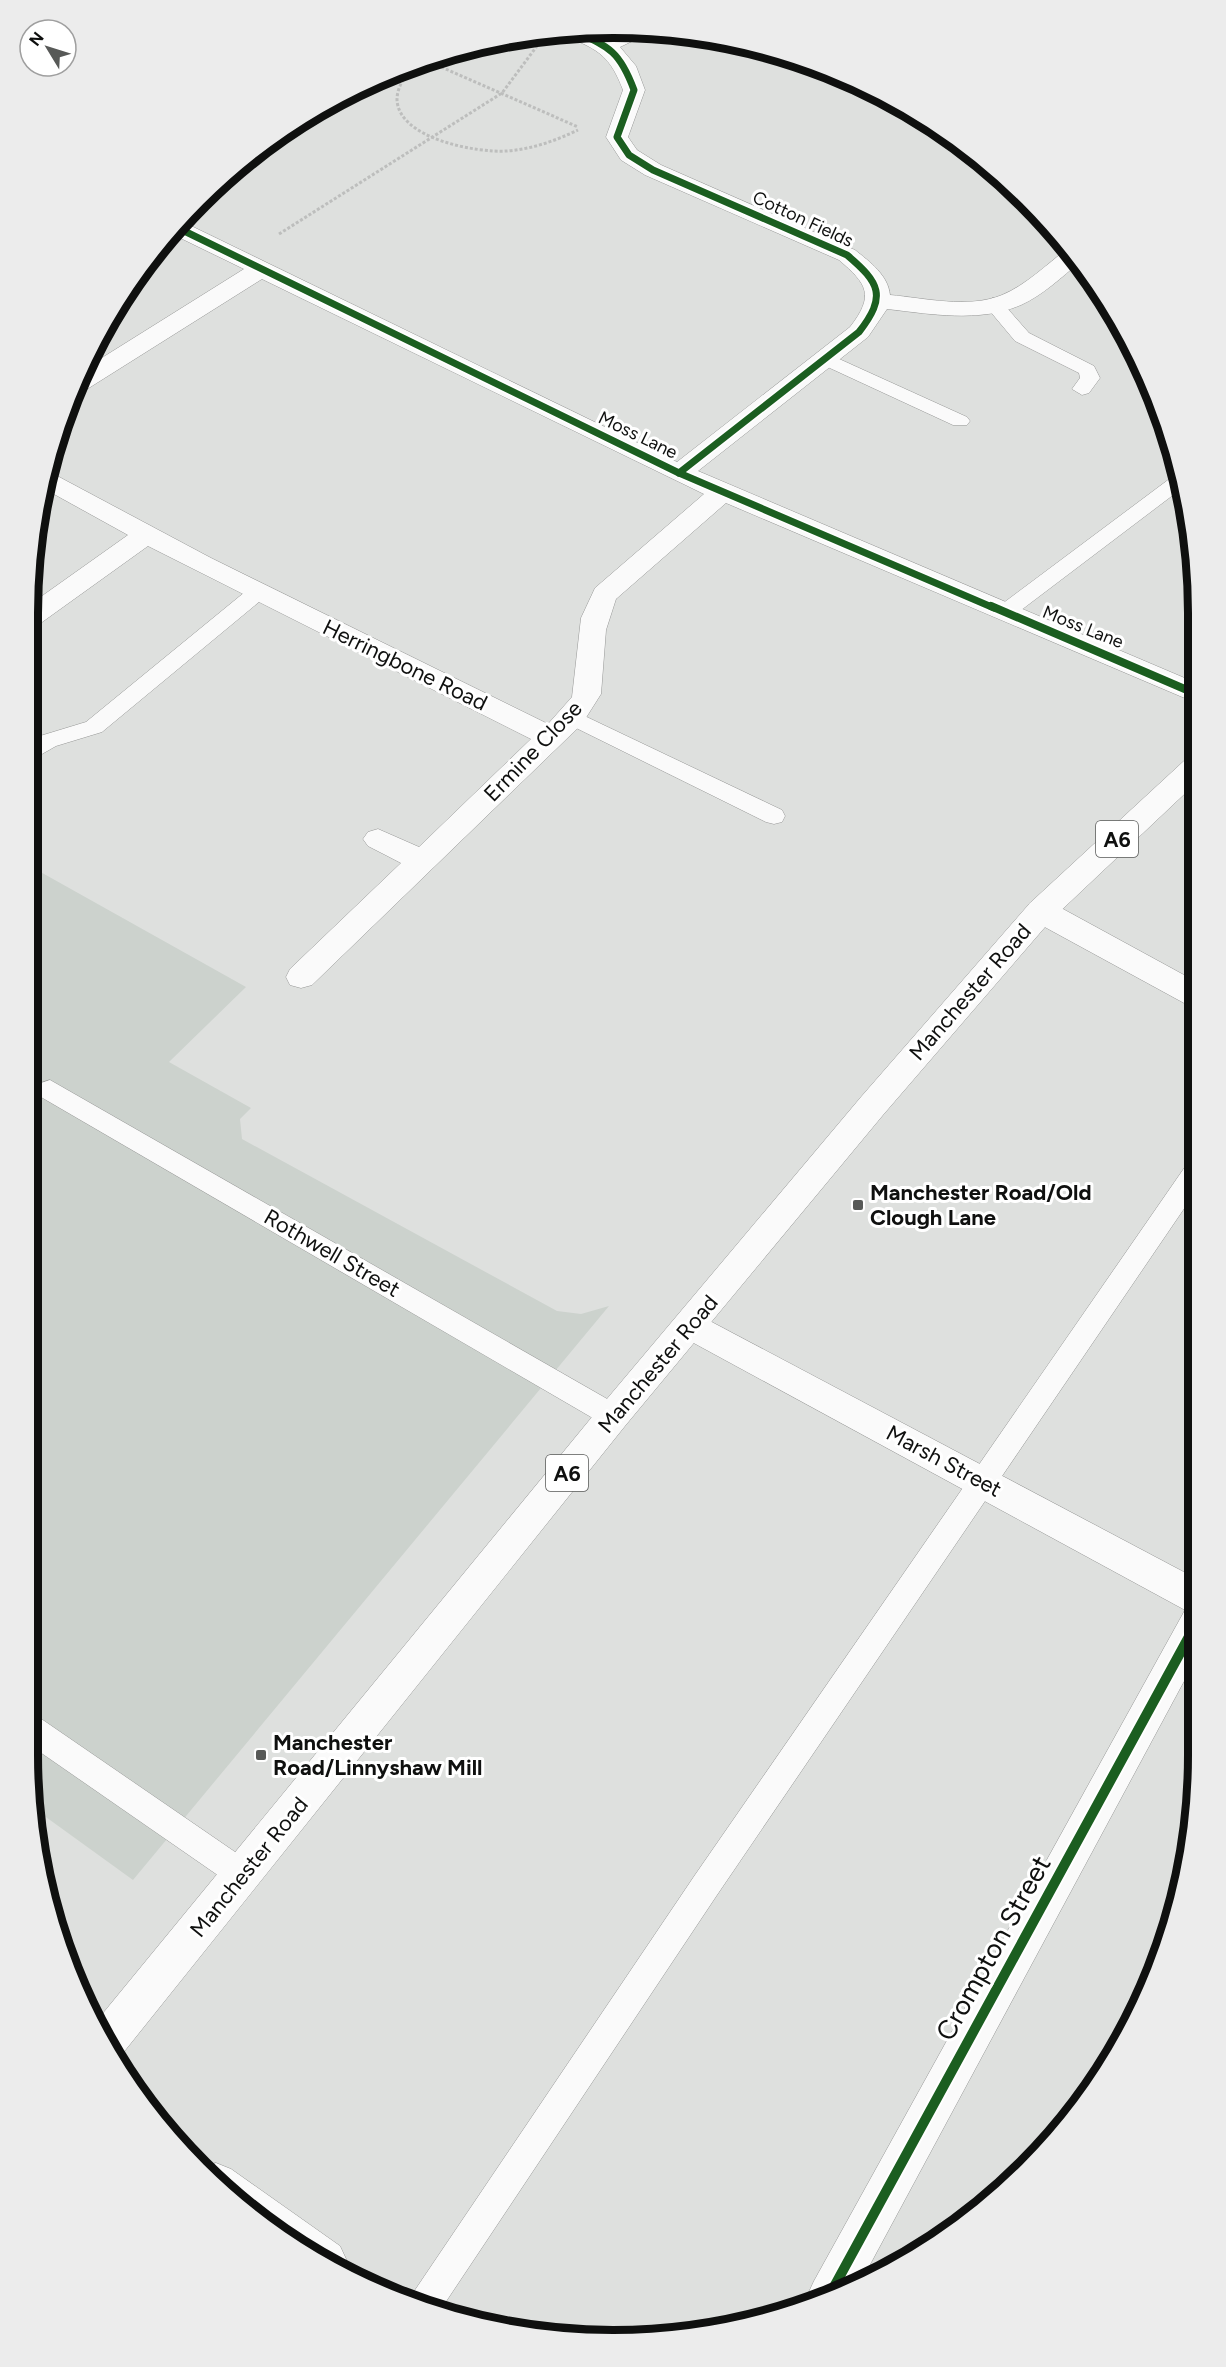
<svg xmlns="http://www.w3.org/2000/svg" width="1226" height="2367" viewBox="0 0 1226 2367" font-family="Figtree,sans-serif">
	<style>
		.built { fill: #ccd2cd }
		.lines { fill: none; stroke-linecap: round; stroke-linejoin: round }
		.service-casing { stroke: #969796; stroke-width: 1 }
		.minor-casing { stroke: #969796; stroke-width: 1 }
		.tertiary-casing { stroke: #969796; stroke-width: 1 }
		.primary-casing { stroke: #969796; stroke-width: 1 }
		.path { stroke: #bdbebd; stroke-width: 3; stroke-dasharray: 3 2; stroke-linecap: butt }
		.service { fill: #fafafa; fill-rule: evenodd }
		.minor { fill: #fafafa; fill-rule: evenodd }
		.tertiary { fill: #fafafa; fill-rule: evenodd }
		.primary { fill: #fafafa; fill-rule: evenodd }
		.cycleway-far2-casing { stroke: #fff; stroke-width: 10 }
		.cycleway-far1-casing { stroke: #fff; stroke-width: 12 }
		.cycleway-casing { stroke: #fff; stroke-width: 14 }
		.cycleway-far2 { stroke: #1b5e20; stroke-width: 7 }
		.cycleway-far1 { stroke: #1b5e20; stroke-width: 8 }
		.cycleway { stroke: #1b5e20; stroke-width: 10 }
		.poi-dot { fill: #575957; stroke: #fff; stroke-width: 2 }
		.labels { text-anchor: middle; dominant-baseline: central; stroke-width: 6; stroke-linejoin: round; paint-order: stroke }
		.far-street-label { font-size: 18px; fill: #0f100f; stroke: #fff }
		.shield { fill: #fff; stroke: #575857; stroke-width: 1.5 }
		.shield-label { font-size: 21px; font-weight: bold; fill: #0f100f }
		.street-label { font-size: 22px; fill: #0f100f; stroke: #fff }
		.poi-label { font-size: 22px; font-weight: bold; fill: #0f100f; stroke: #fff; text-anchor: start }
		.near-street-label { font-size: 27px; fill: #0f100f; stroke: #fff }
		.rim { fill: none; stroke: #0f100f; stroke-width: 8 }
	</style>
	<rect width="100%" height="100%" fill="#dee0de"/>
	<!-- built -->
	<polygon class="built" points="28,865 246,987 169,1062 251,1108 240,1119 242,1139 557,1311 581,1314 609,1306 133,1880 32,1807 27,1754"/>
	<g class="lines">
		<defs>
			<g id="service">
				<polygon points="993,298 1000,300 1029,333 1094,366 1100,378 1089,393 1082,395 1072,389 1080,378 1079,373 1015,341 984,304"/>
				<polygon points="826,353 967,417 970,421 967,425 953,425 819,363 816,359"/>
				<polygon points="1178,475 1181,489 1012,617 998,617 994,612 998,607 1172,477"/>
				<polygon points="258,585 265,587 269,592 265,597 102,732 56,746 28,762 28,743 40,736 86,722 251,587"/>
				<polygon points="572,710 782,810 785,816 782,822 774,824 766,822 564,722 561,717 564,712"/>
				<polygon points="50,1080 623,1408 627,1416 623,1424 613,1427 603,1424 41,1097 38,1090 41,1083"/>
				<polygon points="1196,1161 1196,1191 717,1895 439,2312 407,2302 695,1875 1187,1164"/>
				<polygon points="27,1712 37,1716 254,1865 258,1875 254,1885 243,1890 232,1885 27,1743"/>
			</g>
			<g id="minor">
				<path d="M649,28L647,34L620,47L636,66L645,90L628,137L637,150L661,165L855,250C870,262 888,275 890,295C925,298 968,309 1002,295C1026,285 1046,265 1067,249L1070,248L1081,261C1062,277 1043,295 1021,305C979,323 931,314 887,309L868,337L698,471L1194,682V702L726,503L616,599L606,630L601,694L582,724L312,985L301,988L290,985L286,977L290,969L401,863L368,846L363,839L368,832L378,829L419,847L531,739L148,546L38,625L28,628V606L128,535L43,488L46,470L211,558L548,724L572,697L581,618L595,588L704,494L262,279L84,391L73,393L81,371L244,269L170,233L181,221L677,462L850,327C875,295 867,284 839,260L645,175L621,160L606,137L623,90C610,56 599,50 566,36L563,31L591,30L606,37L621,29Z"/>
				<polygon points="691,1311 1197,1579 1197,1657 859,2285 810,2303 807,2296 814,2281 1185,1610 679,1335 674,1325 679,1315"/>
				<path d="M216,2163L231,2169L340,2246L347,2261L343,2271C289,2242 244,2213 202,2168Z"/>
			</g>
			<polygon id="tertiary" points="1041,900 1052,903 1195,981 1195,1006 1184,1003 1030,919 1026,911 1030,903"/>
			<polygon id="primary" points="1195,757 1195,784 1052,919 883,1115 625,1426 119,2058 114,2060 95,2023 601,1406 861,1097 1030,903 1185,760"/>
		</defs>
		<!-- service casing -->
		<use href="#service" class="service-casing"/>
		<!-- minor casing -->
		<use href="#minor" class="minor-casing"/>
		<!-- tertiary casing -->
		<use href="#tertiary" class="tertiary-casing"/>
		<!-- primary casing -->
		<use href="#primary" class="primary-casing"/>
		<!-- path -->
		<g class="path">
			<polyline points="423,59 578,127"/>
			<path d="M415,63C407,74 397,85 397,100C399,139 477,153 507,151C532,149 555,141 578,130"/>
			<polyline points="279,234 502,93 537,46"/>
		</g>
		<!-- service -->
		<use href="#service" class="service"/>
		<!-- minor -->
		<use href="#minor" class="minor"/>
		<!-- tertiary -->
		<use href="#tertiary" class="tertiary"/>
		<!-- primary -->
		<use href="#primary" class="primary"/>
		<defs>
			<g id="cycleway-far2">
				<path d="M574,31C610,47 620,52 634,90L617,137L629,155L653,170L847,255C880,283 887,296 859,332L679,473"/>
				<polyline points="176,227 679,473 994,608"/>
			</g>
			<polyline id="cycleway-far1" points="991,606 1194,693"/>
			<polyline id="cycleway" points="829,2296 1197,1622"/>
		</defs>
		<!-- cycleway-far2 casing -->
		<use href="#cycleway-far2" class="cycleway-far2-casing"/>
		<!-- cycleway-far1 casing -->
		<use href="#cycleway-far1" class="cycleway-far1-casing"/>
		<!-- cycleway casing -->
		<use href="#cycleway" class="cycleway-casing"/>
		<!-- cycleway-far2 -->
		<use href="#cycleway-far2" class="cycleway-far2"/>
		<!-- cycleway-far1 -->
		<use href="#cycleway-far1" class="cycleway-far1"/>
		<!-- cycleway -->
		<use href="#cycleway" class="cycleway"/>
	</g>
	<!-- markers -->
	<g class="poi-dot">
		<rect x="852" y="1199" width="12" height="12" rx="3"/>
		<rect x="255" y="1749" width="12" height="12" rx="3"/>
	</g>
	<g class="labels">
		<!-- far-street labels -->
		<g class="far-street-label">
			<text transform="translate(803 219) rotate(25)">Cotton Fields</text>
			<text transform="translate(638 435) rotate(26)">Moss Lane</text>
			<text transform="translate(1083 627) rotate(22)">Moss Lane</text>
		</g>
		<!-- shield labels -->
		<g class="shield">
			<rect x="1096" y="821" width="42" height="36" rx="4.5"/>
			<rect x="546" y="1455" width="42" height="36" rx="4.5"/>
		</g>
		<g class="shield-label">
			<text x="1117" y="839">A6</text>
			<text x="567" y="1473">A6</text>
		</g>
		<!-- street labels -->
		<g class="street-label">
			<text transform="translate(405 665) rotate(26)">Herringbone Road</text>
			<text transform="translate(533 751) rotate(-46)">Ermine Close</text>
			<text transform="translate(970 992) rotate(-49)">Manchester Road</text>
			<text transform="translate(332 1253) rotate(30)">Rothwell Street</text>
			<text transform="translate(658 1364) rotate(-50)">Manchester Road</text>
			<text transform="translate(944 1461) rotate(28)">Marsh Street</text>
			<text transform="translate(249 1867) rotate(-51)">Manchester Road</text>
		</g>
		<!-- poi labels -->
		<g class="poi-label">
			<text x="870" y="1192">Manchester Road/Old<tspan x="870" dy="25">Clough Lane</tspan></text>
			<text x="273" y="1742">Manchester<tspan x="273" dy="25">Road/Linnyshaw Mill</tspan></text>
		</g>
		<!-- near-street labels -->
		<g class="near-street-label">
			<text transform="translate(993 1948) rotate(-61)">Crompton Street</text>
		</g>
	</g>
	<!-- crop -->
	<path d="M0 0H1226V2367H0ZM613 38H613A575 575 0 0 1 1188 613V1755A575 575 0 0 1 613 2330H613A575 575 0 0 1 38 1755V613A575 575 0 0 1 613 38Z" fill="#ececec" fill-rule="evenodd"/>
	<path class="rim" d="M613 38H613A575 575 0 0 1 1188 613V1755A575 575 0 0 1 613 2330H613A575 575 0 0 1 38 1755V613A575 575 0 0 1 613 38Z"/>
	<!-- north arrow -->
	<g transform="translate(48 48) rotate(308)"><circle r="28" fill="#ffffff" stroke="#9f9f9f" stroke-width="1.5"/>
	<path d="M0-4.5L10 22L0 15L-10 22Z" fill="#575957"/>
	<text y="-9" font-size="16" font-weight="bold" text-anchor="middle" fill="#0f100f">N</text>
	</g>
</svg>
